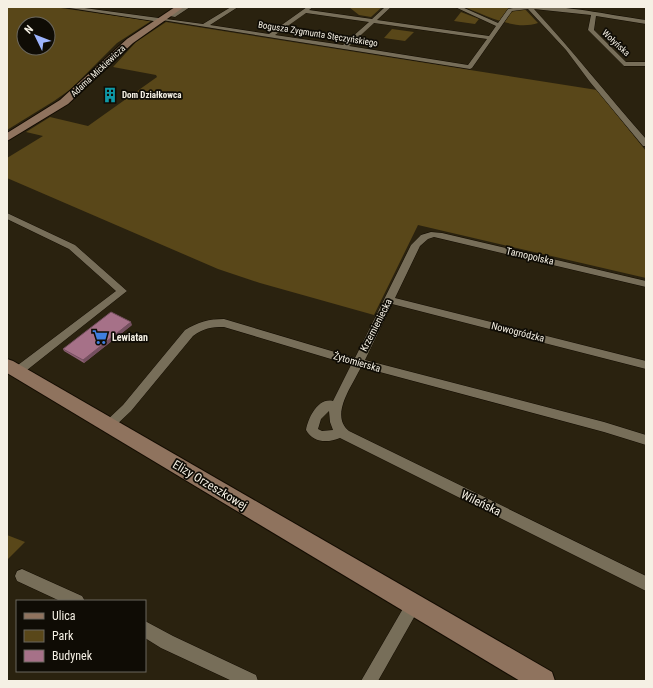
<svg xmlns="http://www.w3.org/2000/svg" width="653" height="688" viewBox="0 0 653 688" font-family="'Roboto Condensed',sans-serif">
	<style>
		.green { fill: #594719; fill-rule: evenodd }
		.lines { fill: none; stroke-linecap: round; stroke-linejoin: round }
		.street-casing { stroke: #120b00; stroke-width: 1 }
		.secondary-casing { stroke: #120b00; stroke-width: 2 }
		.street { fill: #776e59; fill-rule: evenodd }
		.secondary { fill: #8f735e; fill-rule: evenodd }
		.wall { fill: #8f6175 }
		.shaded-wall { fill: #744f5f }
		.building { fill: #a67188; stroke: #744f5f }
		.labels { text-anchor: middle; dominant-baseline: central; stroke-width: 3.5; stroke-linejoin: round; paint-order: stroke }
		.far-street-label { font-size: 9px; fill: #f5f0e4; stroke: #0f0c05 }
		.far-poi-label { font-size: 9px; font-weight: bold; fill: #f5f0e4; stroke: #0f0c05; text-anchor: start }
		.street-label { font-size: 10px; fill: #f5f0e4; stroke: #0f0c05 }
		.poi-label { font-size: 10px; font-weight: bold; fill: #f5f0e4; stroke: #0f0c05; text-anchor: start }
		.near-street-label { font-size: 12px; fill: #f5f0e4; stroke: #0f0c05 }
	</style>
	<rect width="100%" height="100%" fill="#2a220f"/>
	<!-- green -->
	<g class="green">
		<path d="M7,7H54L151,21L117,43L71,89L54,101L7,130ZM24,24H48V48H24Z"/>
		<polygon points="349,7 382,7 371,17 359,15"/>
		<path d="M464,7H523L538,23C514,31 486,15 464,7Z"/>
		<polygon points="461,12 479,19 475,24 454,21"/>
		<polygon points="166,22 597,90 646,151 646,278 418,225 374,315 260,283 218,269 7,178 7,158 43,136 26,132 50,117 88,126 157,77 156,75 113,67 136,42"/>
		<polygon points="392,29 414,32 405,41 384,38"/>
		<polygon points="7,535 25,542 7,560"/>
	</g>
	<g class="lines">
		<defs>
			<g id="street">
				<path d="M63,7H77L203,24L231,7H238L210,25L269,34L307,7H313L309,10L372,19L385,7H391L377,20L489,36L496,26L455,7H462L498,23L508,9C545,0 608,15 646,20V24L596,16L594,30L626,62H646V66H624L588,30L591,15L534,9C573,51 608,96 646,139V146H643L590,82L566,50L528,9L512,11L472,68L470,69L162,20L160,22ZM306,13L369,22L343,45L275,35ZM374,23L487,39L468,65L349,46Z"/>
				<polygon points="183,7 190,7 175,17 165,15 168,13 172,14"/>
				<polygon points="7,213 75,245 127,291 22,374 18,375 14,374 12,371 14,368 116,291 69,249 7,219"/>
				<path d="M431,232L442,233L646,281V287L434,237L428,239L420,246L395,298L646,361V369L392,304L365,360L604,422L646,435V445L604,432L361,367C353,385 329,415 349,431L646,576V591L340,438C328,443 313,443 306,430C308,418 318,397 333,401L351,365L224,327C211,327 204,328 193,336L131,411L113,428L109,430L105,428L103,425L105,422L123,405L185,330C198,322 209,319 224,319L355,358L411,245L421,235ZM329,411L330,422L333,430L322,431L318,429L321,419Z"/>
				<polygon points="22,569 82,596 85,601 60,601 17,581 15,576 17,571"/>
				<polygon points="413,597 418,600 421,605 378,681 361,681 408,600"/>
				<polygon points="145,621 173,636 256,675 258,681 232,681 161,648 145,638"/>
			</g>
			<g id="secondary">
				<polygon points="175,7 184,7 133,43 68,104 7,141 7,133 60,100 127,39"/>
				<polygon points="7,359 13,361 552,672 555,681 520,681 7,373"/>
			</g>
		</defs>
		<!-- street casing -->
		<use href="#street" class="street-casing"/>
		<!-- secondary casing -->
		<use href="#secondary" class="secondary-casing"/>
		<!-- street -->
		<use href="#street" class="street"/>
		<!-- secondary -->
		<use href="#secondary" class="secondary"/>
	</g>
	<!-- wall -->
	<polygon class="wall" points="132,325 84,363 64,351 63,349"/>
	<!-- shaded-wall -->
	<polygon class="shaded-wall" points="131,322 132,325 84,363 83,360"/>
	<!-- building -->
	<polygon class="building" points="111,312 131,322 83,360 63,349"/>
	<!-- icons -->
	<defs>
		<symbol id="building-bare" viewBox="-9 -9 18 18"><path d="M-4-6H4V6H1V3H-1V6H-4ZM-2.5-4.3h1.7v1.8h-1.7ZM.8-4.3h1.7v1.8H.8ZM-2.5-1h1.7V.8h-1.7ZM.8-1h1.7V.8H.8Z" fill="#0f9aa8" stroke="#0f0c05" stroke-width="2.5" paint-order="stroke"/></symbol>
		<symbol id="supermarket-bare" viewBox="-9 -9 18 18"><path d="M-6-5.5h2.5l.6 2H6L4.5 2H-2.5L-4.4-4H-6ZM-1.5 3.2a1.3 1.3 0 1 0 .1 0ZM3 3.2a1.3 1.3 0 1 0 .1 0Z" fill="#3f7fe0" stroke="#0f0c05" stroke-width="2.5" paint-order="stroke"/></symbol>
	</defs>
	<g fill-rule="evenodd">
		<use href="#building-bare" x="99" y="84" width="22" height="22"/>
		<use href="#supermarket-bare" x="89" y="326" width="22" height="22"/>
	</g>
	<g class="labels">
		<!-- far-street labels -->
		<g class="far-street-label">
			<text transform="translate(318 34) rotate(9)">Bogusza Zygmunta Stęczyńskiego</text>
			<text transform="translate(616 43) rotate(43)">Wołyńska</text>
			<text transform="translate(98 71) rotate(-43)">Adama Mickiewicza</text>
		</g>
		<!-- far-poi labels -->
		<g class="far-poi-label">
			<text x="122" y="95">Dom Działkowca</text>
		</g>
		<!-- street labels -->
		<g class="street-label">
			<text transform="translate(530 256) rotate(13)">Tarnopolska</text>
			<text transform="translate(376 325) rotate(-63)">Krzemieniecka</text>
			<text transform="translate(518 332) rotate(14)">Nowogródzka</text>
			<text transform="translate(357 362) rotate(16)">Żytomierska</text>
		</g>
		<!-- poi labels -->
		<g class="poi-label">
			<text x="112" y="337">Lewiatan</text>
		</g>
		<!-- near-street labels -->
		<g class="near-street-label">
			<text transform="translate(210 485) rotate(31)">Elizy Orzeszkowej</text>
			<text transform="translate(481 503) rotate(26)">Wileńska</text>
		</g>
	</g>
	<!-- border -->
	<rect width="653" height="688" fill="none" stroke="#f5f0e4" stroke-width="16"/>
	<!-- legend -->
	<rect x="16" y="600" width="130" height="72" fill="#0f0c05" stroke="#6b675e"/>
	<rect x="24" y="613" width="20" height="6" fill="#8f735e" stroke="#6b675e"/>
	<text x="52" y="620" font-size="12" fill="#f5f0e4">Ulica</text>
	<rect x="24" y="630" width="20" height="12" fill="#594719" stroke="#6b675e"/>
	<text x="52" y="640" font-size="12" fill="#f5f0e4">Park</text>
	<rect x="24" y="650" width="20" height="12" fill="#a67188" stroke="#6b675e"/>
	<text x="52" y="660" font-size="12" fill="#f5f0e4">Budynek</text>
	<!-- north arrow -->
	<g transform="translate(36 36) rotate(313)"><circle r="19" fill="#0f0c05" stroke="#6b675e"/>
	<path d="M0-3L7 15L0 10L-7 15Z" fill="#9db4fd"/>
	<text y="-6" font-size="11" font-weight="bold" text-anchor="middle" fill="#f5f0e4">N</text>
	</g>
</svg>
